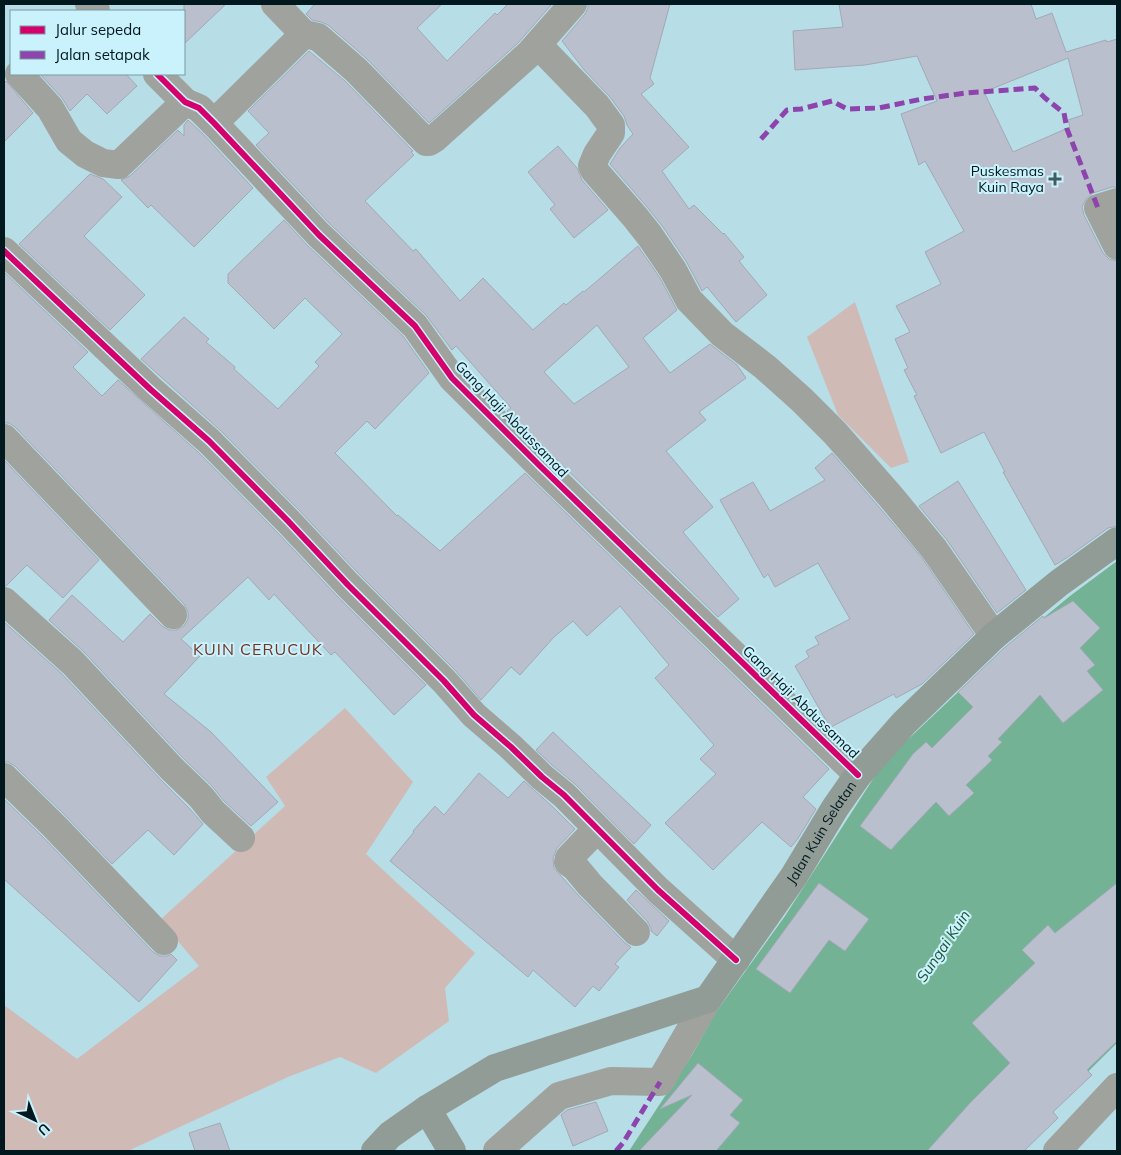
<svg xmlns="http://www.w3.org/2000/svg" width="1121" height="1155" viewBox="0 0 1121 1155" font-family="Mulish,sans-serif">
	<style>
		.green { fill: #cfbab6 }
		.water { fill: #74b295 }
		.building { fill: #babfcd; stroke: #a1a9b5; fill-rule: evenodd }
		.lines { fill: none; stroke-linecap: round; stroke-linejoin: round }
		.minor { stroke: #9fa29d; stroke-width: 28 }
		.major { stroke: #929c96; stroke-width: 28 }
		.quiet { stroke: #8e44ad; stroke-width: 5; stroke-dasharray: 10 5; stroke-linecap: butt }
		.cycleway-casing { stroke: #c9f2fc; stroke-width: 9 }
		.cycleway { stroke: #d6006c; stroke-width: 6 }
		.poi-dot { fill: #405d64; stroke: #c9f2fc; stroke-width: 2 }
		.labels { text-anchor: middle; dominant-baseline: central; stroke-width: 4; stroke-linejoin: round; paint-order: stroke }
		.poi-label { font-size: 14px; fill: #00181e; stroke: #c9f2fc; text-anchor: end }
		.street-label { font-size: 14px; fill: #00181e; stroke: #c9f2fc }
		.water-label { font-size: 15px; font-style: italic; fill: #1f5535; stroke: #c9f2fc }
		.quarter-label { font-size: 16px; letter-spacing: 1px; fill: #763122; stroke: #c9f2fc }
	</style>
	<rect width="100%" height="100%" fill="#b7dde7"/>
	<!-- green -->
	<g class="green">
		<polygon points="855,302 909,462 891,468 838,415 807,337"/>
		<polygon points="345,708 413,782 366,854 397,883 475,953 445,988 449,1021 376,1073 340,1057 288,1077 130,1150 129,1151 4,1151 4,1005 77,1059 199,966 160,920 285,806 266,777"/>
	</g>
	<!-- water -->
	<polygon class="water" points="1117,561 1117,1043 1008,1151 629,1151 692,1055 716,1012 785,916 884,762 991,661 1070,596"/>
	<!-- building -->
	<g class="building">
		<polygon points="184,4 226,4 184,44"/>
		<polygon points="315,4 442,4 417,28 447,61 495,13 497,15 508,4 552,4 518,43 429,123 366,58 328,25 321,22 312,20 306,14"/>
		<polygon points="588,4 670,4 650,78 654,84 641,94 689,147 662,171 689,209 694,205 723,234 724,233 744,257 739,261 767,295 736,322 707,287 702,291 686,261 663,227 647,207 610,164 620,148 633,134 627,125 624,116 610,97 585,71 562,41 585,14 588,8"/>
		<path d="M839,4H1031L1036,19L1052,13L1066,52L1106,40L1107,42L1117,39V187H1112L1093,193L1086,199L1082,207L1084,215L1103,253L1109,259L1117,261V526L1108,528L1068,557L1055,565L1003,472H1005L984,432L941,453L914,396L917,395L904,370L908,368L895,339L910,332L896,306L941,284L925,252L964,231L925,161L919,165L901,114L937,101L917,56L865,65L795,70L793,31L843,27ZM1068,58L1083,115L1068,120L1070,127L1013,152L984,92Z"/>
		<path d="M309,51L345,81L413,151L411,152L414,155L365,201L413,251L416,249L460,301L483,278L533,330L564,303L566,305L583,291L584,292L638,246L660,278L677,310L643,338L670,373L710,344L737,365L746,378L699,412L706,420L666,451L713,507L683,532L739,599L718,617L507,411L511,408L456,346L452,350L426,315L330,224L256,145L269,133L248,111ZM597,325L629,367L574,404L544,372Z"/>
		<polygon points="40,74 126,74 137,86 107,114 87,94 70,111 62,98"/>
		<polygon points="6,81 33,113 4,142 4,83"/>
		<polygon points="188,120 203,134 253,188 194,247 151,205 148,208 121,180 130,176 178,130 184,136 184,125"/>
		<polygon points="558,146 577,168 582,180 608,210 574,238 550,209 555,205 528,172"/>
		<polygon points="90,174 103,179 122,197 84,236 145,295 110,330 19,244"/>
		<polygon points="284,220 308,246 403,336 429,373 375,429 367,421 335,453 397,516 398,515 440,551 525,473 829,769 803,797 816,809 797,840 791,847 762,822 713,870 665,823 716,774 700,759 714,745 655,678 669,665 620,606 587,636 573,621 554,637 520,675 511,667 481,700 455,670 359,574 299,510 220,430 141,359 184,317 209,339 206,342 235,367 234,369 278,409 319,366 315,362 342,334 305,298 274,329 228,283 228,274"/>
		<polygon points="4,272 88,352 73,367 102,396 118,380 198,452 277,532 337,596 426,685 394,715 335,652 331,655 274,594 269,600 248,577 181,639 200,656 164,694 211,732 278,802 251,826 224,801 212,786 183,758 84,652 49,620 72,595 123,642 150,614 162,626 169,630 176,630 184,626 188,619 188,612 184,604 15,427 9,423 4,423"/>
		<polygon points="832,453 879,507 922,558 974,634 922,684 896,698 894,694 831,727 828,724 795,666 809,657 806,651 819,644 815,637 850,619 818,563 775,587 768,574 764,578 720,500 753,482 770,511 825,480 815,468"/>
		<polygon points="4,460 99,560 63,598 27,565 6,586 4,586"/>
		<polygon points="958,481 1026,590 997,613 947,540 919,506"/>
		<polygon points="1073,601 1100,628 1080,648 1095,665 1087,671 1103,690 1063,723 1040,695 998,739 1002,742 988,756 992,760 966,785 974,793 949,816 936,802 898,842 891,850 860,826 913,754 926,742 932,748 973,707 958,692 1004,648 1043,616 1044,618"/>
		<polygon points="4,622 62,674 161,780 189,808 203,824 174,855 148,830 112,864 65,815 15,766 8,762 4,762"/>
		<polygon points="553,732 651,825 634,844 575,784 552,765 536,750"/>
		<polygon points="479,773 508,798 524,781 553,807 575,829 557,848 553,858 554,868 579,896 625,943 631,947 615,964 619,967 599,991 593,986 575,1007 533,970 528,977 390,861 414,832 413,831 435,806 444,815"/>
		<polygon points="4,799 43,837 153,952 160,956 167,956 171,954 177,960 139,1002 4,879"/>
		<polygon points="819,883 869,919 845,951 829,940 790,993 756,969"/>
		<polygon points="1117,883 1117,1041 1087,1070 1092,1075 1053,1112 1058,1118 1024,1151 927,1151 970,1103 1010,1063 972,1023 1035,963 1022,950 1048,925 1055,933"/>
		<polygon points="636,890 669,921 657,936 651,931 651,928 647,921 627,900"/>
		<polygon points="698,1063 743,1100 730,1115 740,1123 716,1151 639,1151 692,1095 660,1109"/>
		<polygon points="596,1102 608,1131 573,1146 561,1115 567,1110"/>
		<polygon points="220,1123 230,1151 195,1151 189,1133"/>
	</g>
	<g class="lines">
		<!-- minor -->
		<g class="minor">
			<polyline points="89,4 96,11"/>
			<polyline points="275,4 304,34 318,37 356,70 426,142 429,142 434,139 529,54 573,4"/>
			<polyline points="538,45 597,106 611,125 611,133 597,154 592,166 594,170 635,217 650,236 673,270 689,300 722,334 765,367 802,400 835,433 891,497 934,549 994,636"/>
			<polyline points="19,74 50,108 69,141 85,154 103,163 119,165 185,102"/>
			<polyline points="157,74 185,102 199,108 214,123 319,235 415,326 452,378 540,466 858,775"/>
			<polyline points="214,123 304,34"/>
			<polyline points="1117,202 1098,208 1117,246"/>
			<polyline points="4,251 150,389 209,441 288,521 348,585 444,681 474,715 511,747 542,777 564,795 658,890 736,960"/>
			<polyline points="4,438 173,615"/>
			<polyline points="4,601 73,663 172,769 201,797 213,812 241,838"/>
			<polyline points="4,777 54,826 164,941"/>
			<polyline points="597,829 569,858 568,862 575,867 590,885 636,932"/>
			<polyline points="497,1151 559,1096 611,1081 660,1082 708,999"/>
			<polyline points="1057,1151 1117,1087"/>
		</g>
		<!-- major -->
		<g class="major">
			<polyline points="427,1109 452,1151"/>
			<path id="s1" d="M375,1151L390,1135L427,1109L495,1068L708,999L794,876L835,808L858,775L904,723L994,636L1059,583L1117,541"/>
		</g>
		<!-- quiet -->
		<g class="quiet">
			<polyline points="761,139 787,110 801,109 832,101 847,109 879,108 922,99 966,93 1035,88 1045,98 1064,113 1067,129 1098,208"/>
			<polyline points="616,1151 623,1143 660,1082"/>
		</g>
		<defs>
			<g id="cycleway">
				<polyline points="157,74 185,102 199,108 214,123 319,235 415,326 452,378 540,466 858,775"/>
				<polyline points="4,251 150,389 209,441 288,521 348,585 444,681 474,715 511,747 542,777 564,795 658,890 736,960"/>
			</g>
		</defs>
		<!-- cycleway casing -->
		<use href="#cycleway" class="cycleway-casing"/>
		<!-- cycleway -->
		<use href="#cycleway" class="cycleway"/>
	</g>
	<!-- markers -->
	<path class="poi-dot" d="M1052.5 171.5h5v5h5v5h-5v5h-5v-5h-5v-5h5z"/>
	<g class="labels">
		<!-- poi labels -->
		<g class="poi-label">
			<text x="1044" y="171">Puskesmas<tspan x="1044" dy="16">Kuin Raya</tspan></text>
		</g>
		<!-- street labels -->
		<g class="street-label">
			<text transform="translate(512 419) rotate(46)">Gang Haji Abdussamad</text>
			<text transform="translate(801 702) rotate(44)">Gang Haji Abdussamad</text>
			<text stroke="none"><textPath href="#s1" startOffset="572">Jalan Kuin Selatan</textPath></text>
		</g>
		<!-- water labels -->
		<g class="water-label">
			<text transform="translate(943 946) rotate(-56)">Sungai Kuin</text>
		</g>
		<!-- quarter labels -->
		<g class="quarter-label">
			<text x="258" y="649">KUIN CERUCUK</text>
		</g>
	</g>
	<!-- border -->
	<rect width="1121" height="1155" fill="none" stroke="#00181e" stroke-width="10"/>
	<!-- legend -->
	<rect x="10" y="10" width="175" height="65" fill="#c9f2fc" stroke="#799ba3"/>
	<rect x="20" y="26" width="25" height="8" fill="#d6006c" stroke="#799ba3"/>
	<text x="55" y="35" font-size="15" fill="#00181e">Jalur sepeda</text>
	<rect x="20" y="51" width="25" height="8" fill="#8e44ad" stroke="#799ba3"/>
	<text x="55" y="60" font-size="15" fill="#00181e">Jalan setapak</text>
	<!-- north arrow -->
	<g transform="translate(35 1120) rotate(137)" stroke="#c9f2fc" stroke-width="4" paint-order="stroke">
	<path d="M0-4L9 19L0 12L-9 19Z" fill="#00181e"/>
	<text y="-8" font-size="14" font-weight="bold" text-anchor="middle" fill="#00181e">U</text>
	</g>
</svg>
